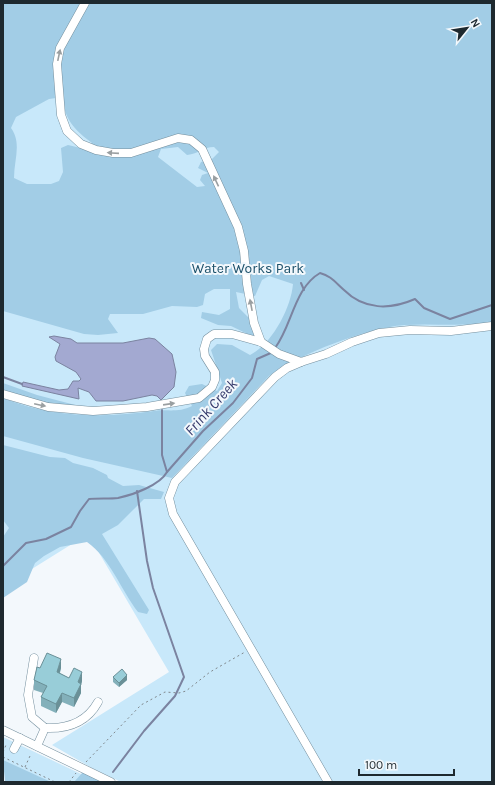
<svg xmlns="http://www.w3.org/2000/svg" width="495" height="785" viewBox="0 0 495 785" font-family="Karla,sans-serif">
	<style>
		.green { fill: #c8e8fa }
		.forest { fill: #a2cde6; fill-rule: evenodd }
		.water { fill: #a3a9d1; stroke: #7b83a0 }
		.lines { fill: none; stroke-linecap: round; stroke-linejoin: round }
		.stream { stroke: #7b83a0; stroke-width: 2 }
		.minor-casing { stroke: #748f9e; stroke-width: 9 }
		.path { stroke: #7f878c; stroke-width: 1; stroke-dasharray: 2 3; stroke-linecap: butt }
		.minor { stroke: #fff; stroke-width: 8 }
		.wall { fill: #83b0ba }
		.shaded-wall { fill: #6a9097 }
		.building { fill: #98cdd8; stroke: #6a9097 }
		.oneway { fill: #9a9fa1 }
		.labels { text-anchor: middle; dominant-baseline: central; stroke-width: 4; stroke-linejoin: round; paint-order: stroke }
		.park-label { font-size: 14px; fill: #1b506a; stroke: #f3f8fc }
		.water-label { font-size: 15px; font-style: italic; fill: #34396b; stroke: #f3f8fc }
	</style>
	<rect width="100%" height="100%" fill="#f3f8fc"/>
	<!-- green -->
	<g class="green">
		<polygon points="3,3 492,3 492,782 121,782 92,768 52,745 169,672 88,534 3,587"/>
		<polygon points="3,737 98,782 30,782 3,768"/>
	</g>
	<!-- forest -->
	<g class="forest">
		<path d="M3,3H492V322C463,327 433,323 404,325C366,328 300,354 269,376L172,478L83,458L3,436V398C52,418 103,418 154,411C168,409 179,413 192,406L185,393L189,386L202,384L217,391L222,383L211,350L217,344L232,345L250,355C272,344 291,308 293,284L269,276L262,280L255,296L236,292L239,308L249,318L258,339L231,326L218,325L201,318L202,312L219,315L230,309V289H214L205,294L203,305L197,307L172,306L143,314H110L108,319L118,333L98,335L84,334L3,311ZM63,97C64,120 75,130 92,143L89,150L68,145L61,148L63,172L59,181L51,184H27L14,178C14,160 22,143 11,128L16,117L49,99ZM178,147L187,155C199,154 203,147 214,147L219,152L212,159L201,162L198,168L208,173L202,175L200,180L205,186L197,187L158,157L161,149Z"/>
		<polygon points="3,383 37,395 79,406 63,407 3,391"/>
		<path d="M3,445L50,457L65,458L73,463L93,468L107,475L108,478L123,486L139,485L164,492L161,499H144L118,525L102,534L149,610L147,614L138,612C121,590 110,558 87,542L60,547L44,556L35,563L27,582L3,598V537L9,528L3,520Z"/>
		<polygon points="3,760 51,782 5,782"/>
		<polygon points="83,772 105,782 74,782"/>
	</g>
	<!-- water -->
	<polygon class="water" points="54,336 71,339 77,343 123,343 149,338 155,339 172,354 176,372 174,387 161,400 157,396 152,395 123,401 96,401 89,392 78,388 79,399 22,386 23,382 59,390 68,389 73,381 79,381 81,379 76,372 56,361 55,357 60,344 49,337"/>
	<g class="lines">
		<!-- stream -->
		<g class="stream">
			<polyline points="301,283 304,290"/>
			<path d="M275,348C292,326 294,288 320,273C331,276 335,282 344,290C364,310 390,310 415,299L424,308L450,319L492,305"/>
			<polyline points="3,377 22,384"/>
			<polyline points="162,410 162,455 167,472"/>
			<path d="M3,566L26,543L46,539L71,527L80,511L89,499C99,498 109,499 118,498C133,495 160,485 167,472L203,431L233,403L252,378L257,359L273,352"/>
			<polyline points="113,772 144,731 175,696 184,677 153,588 147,561 137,491"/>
		</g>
		<defs>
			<g id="minor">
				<polyline points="85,3 60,48 57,64 61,115 67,131 81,144 96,150 113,153 131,153 178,138 191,140 202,149 238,227 244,251 247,284 254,323 261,342"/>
				<polyline points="301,362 287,368 275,377 175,482 169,498 173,514 328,782"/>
				<polyline points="3,394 48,407 93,411 147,407 199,398 212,387 215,380 215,372 205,356 204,349 207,339 214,334 232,334 261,342 279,354 301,362 326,354 352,342 379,333 410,330 451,331 492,326"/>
				<polyline points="34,658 28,695 32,717 45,728 37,746"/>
				<path d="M45,728C67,729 87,722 98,702"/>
				<polyline points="3,730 111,782"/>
				<polyline points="14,749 20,738"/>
			</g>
		</defs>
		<!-- minor casing -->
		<use href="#minor" class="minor-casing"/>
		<!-- path -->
		<g class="path">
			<polyline points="3,752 6,745"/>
			<polyline points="3,757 55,782"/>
			<polyline points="86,762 141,705 165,692 179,693 186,691 210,672 245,652"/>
			<polyline points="25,767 30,756"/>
			<polyline points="69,782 76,773"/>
		</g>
		<!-- minor -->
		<use href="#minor" class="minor"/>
	</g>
	<!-- wall -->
	<g class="wall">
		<polygon points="40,668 61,668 60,673 69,678 82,681 81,685 81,693 74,707 62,702 56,713 41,706 41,697 43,693 34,690 34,680"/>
		<polygon points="113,677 127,680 119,687 113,682"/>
	</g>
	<!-- shaded-wall -->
	<g class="shaded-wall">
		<polygon points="61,659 61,668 57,681 57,672"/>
		<polygon points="82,672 82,681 81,685 81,693 74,707 74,698 78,682"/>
		<polygon points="127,675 127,680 119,687 119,683"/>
		<polygon points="62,693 62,702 56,713 56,704"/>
	</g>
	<!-- building -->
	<g class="building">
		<polygon points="47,653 61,659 57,672 69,678 74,668 82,672 78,682 81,684 74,698 62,693 56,704 41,697 47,686 34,680 37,667 40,668"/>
		<polygon points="122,669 127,675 119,683 113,677"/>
	</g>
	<!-- one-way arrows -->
	<defs><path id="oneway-solid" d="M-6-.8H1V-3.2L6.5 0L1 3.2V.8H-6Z"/></defs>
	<g class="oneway">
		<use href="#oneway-solid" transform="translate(59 55) rotate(-78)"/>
		<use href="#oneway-solid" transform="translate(113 153) rotate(-176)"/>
		<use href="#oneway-solid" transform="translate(216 181) rotate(-115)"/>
		<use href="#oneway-solid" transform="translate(251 305) rotate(-101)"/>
		<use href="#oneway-solid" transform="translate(169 404) rotate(-8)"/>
		<use href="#oneway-solid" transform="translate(40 405) rotate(12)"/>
	</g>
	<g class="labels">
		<!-- park labels -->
		<g class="park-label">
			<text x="248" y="268">Water Works Park</text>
		</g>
		<!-- water labels -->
		<g class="water-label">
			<text transform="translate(211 407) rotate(-48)">Frink Creek</text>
		</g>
	</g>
	<!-- border -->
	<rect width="495" height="785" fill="none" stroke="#1e292f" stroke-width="8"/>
	<!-- north arrow -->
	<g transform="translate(467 28) rotate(60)" stroke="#f3f8fc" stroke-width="3" paint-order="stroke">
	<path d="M0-3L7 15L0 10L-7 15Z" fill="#1e292f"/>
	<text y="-6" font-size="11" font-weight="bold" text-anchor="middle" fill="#1e292f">N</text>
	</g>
	<!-- scale -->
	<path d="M359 769v6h95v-6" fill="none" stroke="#1e292f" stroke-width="2"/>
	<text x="365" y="769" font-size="12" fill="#1e292f" stroke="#f3f8fc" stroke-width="3" paint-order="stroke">100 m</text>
</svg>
